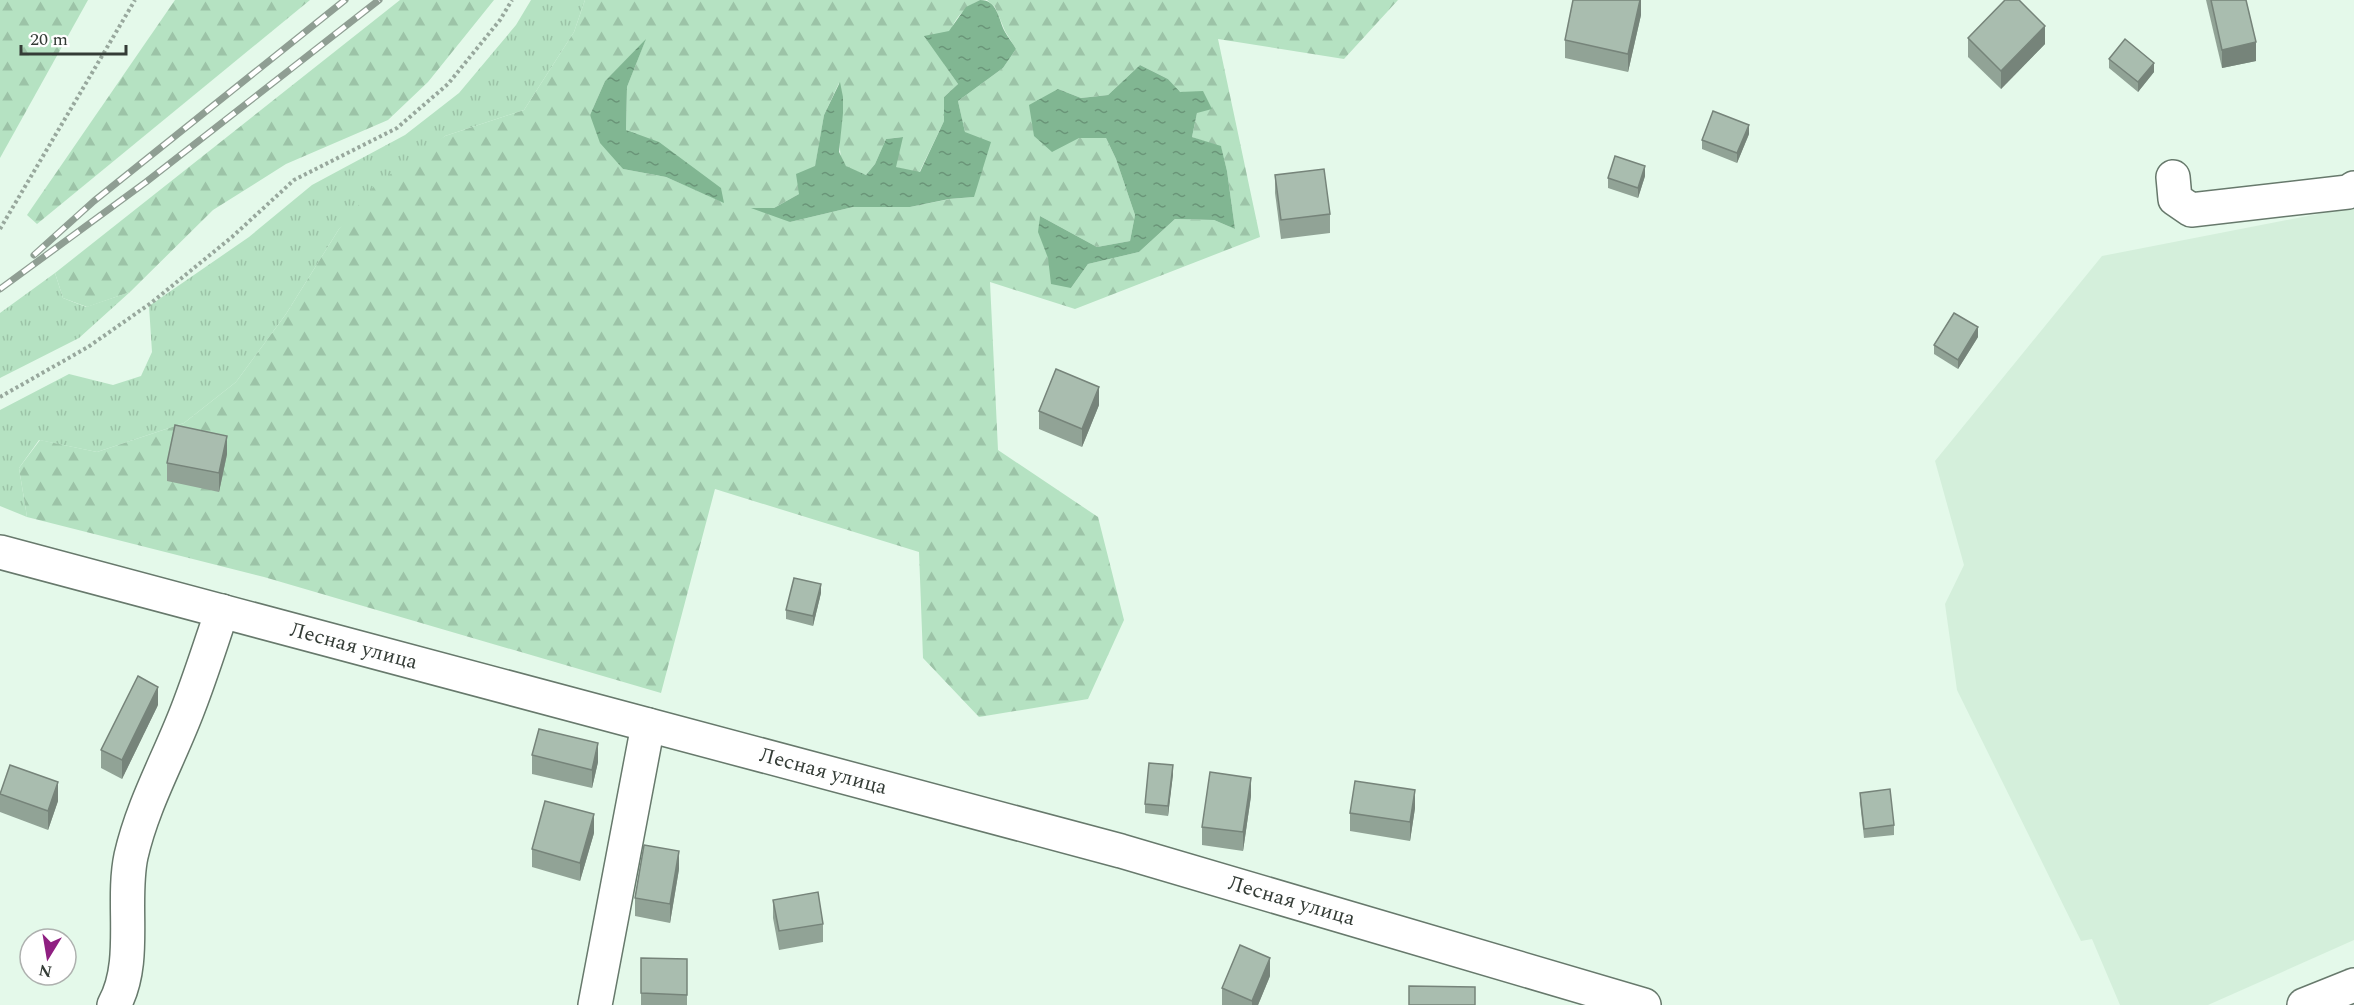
<svg xmlns="http://www.w3.org/2000/svg" width="2354" height="1005" viewBox="0 0 2354 1005" font-family="Spectral,serif">
	<style>
		.built { fill: #d4efdb }
		.grass { fill: url(#grass-tufts) }
		.forest { fill: url(#forest-firs); fill-rule: evenodd }
		.water { fill: url(#water-ripples) }
		.lines { fill: none; stroke-linecap: round; stroke-linejoin: round }
		.minor-casing { stroke: #67796c; stroke-width: 36 }
		.path { stroke: #98a89d; stroke-width: 4; stroke-dasharray: 3 3; stroke-linecap: butt }
		.minor { stroke: #fff; stroke-width: 33 }
		.rail-casing { stroke: #8f9e93; stroke-width: 7 }
		.rail { stroke: #fff; stroke-width: 4.5; stroke-dasharray: 14; stroke-linecap: butt }
		.wall { fill: #91a396 }
		.shaded-wall { fill: #76847a }
		.building { fill: #a9bdaf; stroke: #76847a; stroke-width: 1.5 }
		.labels { text-anchor: middle; dominant-baseline: central; stroke-width: 6; stroke-linejoin: round; paint-order: stroke }
		.street-label { font-size: 21px; fill: #343c36; stroke: #fff }
	</style>
	<defs>
		<pattern id="grass-tufts" width="24" height="20" patternUnits="userSpaceOnUse" patternTransform="scale(1.5)"><rect width="24" height="20" fill="#b5e2c2"/><path d="M3 7l-1-3M5 7V3M7 7l1-3M15 17l-1-3M17 17v-4M19 17l1-3" fill="none" stroke="#9cc3a7"/></pattern>
		<pattern id="forest-firs" width="22" height="20" patternUnits="userSpaceOnUse" patternTransform="scale(1.5)"><rect width="22" height="20" fill="#b5e2c2"/><path d="M5 1l3.5 6h-7zM16 11l3.5 6h-7z" fill="#9cc3a7"/></pattern>
		<pattern id="water-ripples" width="26" height="14" patternUnits="userSpaceOnUse" patternTransform="scale(1.5)"><rect width="26" height="14" fill="#81b692"/><path d="M2 4q2-2 4 0t4 0M15 11q2-2 4 0t4 0" fill="none" stroke="#6a9578"/></pattern>
	</defs>
	<rect width="100%" height="100%" fill="#e4f9ea"/>
	<!-- built -->
	<polygon class="built" points="2354,207 2354,940 2208,1005 2120,1005 2092,939 2081,941 1957,690 1945,604 1964,565 1935,461 2102,256"/>
	<!-- grass -->
	<g class="grass">
		<polygon points="531,0 585,0 574,32 524,110 445,136 339,229 286,314 236,382 184,423 97,452 39,440 19,468 27,517 0,506 0,410 69,374 113,385 141,376 152,352 149,306 249,237 312,185 405,135 459,93 516,25"/>
		<polygon points="55,273 63,298 86,307 130,292 79,338 0,378 0,313"/>
	</g>
	<!-- forest -->
	<g class="forest">
		<polygon points="0,0 88,0 0,158"/>
		<polygon points="175,0 310,0 37,224 27,215"/>
		<polygon points="400,0 494,0 428,82 388,120 286,164 213,210 130,292 87,307 63,298 55,273"/>
		<path d="M585,0H980C950,15 949,33 944,64L958,84L944,97V121L919,173L895,167L902,137L886,139L875,164L866,175C860,172 849,170 845,165C832,149 849,107 839,83L824,115L815,167L799,194L774,208L790,222L853,207H910L950,199L974,197L965,132L958,101L1003,68L1016,49L1005,31L995,7L987,0H1398L1344,59L1218,39L1260,237L1075,309L990,282L998,450L1098,517L1124,620L1088,699L979,717L923,658L919,552L715,489L661,693L264,577L27,517L19,468L40,440L97,452L184,423L236,382L286,314L339,229L375,185L445,136L524,110L574,32ZM645,41L627,87L626,130L723,202L666,177L623,169L590,115L605,81ZM1140,65L1168,79L1197,113L1192,137L1221,147L1227,171L1235,229L1214,220L1175,219L1139,252L1088,264L1071,288C1054,265 1037,247 1040,216L1097,247L1130,241L1135,215L1116,159L1106,138H1079L1058,89L1081,98L1108,95Z"/>
	</g>
	<!-- water -->
	<g class="water">
		<path d="M980,0C998,0 998,19 1005,32C1008,38 1013,43 1016,49L1003,68L958,101L965,132L991,142L974,197L949,199L910,207H853L790,222L751,208H774L799,194L796,174L815,166L824,115L840,82L843,97V113L839,152L846,166L866,175L875,164L886,139L903,137L896,167L920,172L944,121V97L958,84L924,36L949,31L966,7Z"/>
		<polygon points="646,39 627,87 626,130 659,142 721,188 724,203 666,177 623,169 600,143 590,115 605,81"/>
		<polygon points="1140,65 1168,79 1180,92 1203,91 1212,109 1197,113 1192,137 1221,146 1227,171 1235,229 1214,220 1175,219 1139,252 1088,264 1071,288 1051,284 1048,258 1038,232 1040,216 1097,247 1130,241 1135,215 1116,159 1106,138 1079,138 1052,152 1034,136 1029,105 1058,89 1081,98 1108,95"/>
	</g>
	<g class="lines">
		<defs>
			<g id="minor">
				<polyline points="2173,177 2175,199 2191,210 2348,192 2354,188"/>
				<path id="s1" d="M0,552L1121,851L1644,1005"/>
				<path d="M114,1005C138,962 121,903 131,856C143,803 170,757 189,706C201,675 211,643 222,611"/>
				<polyline points="595,1005 648,725"/>
				<polyline points="2304,1005 2354,985"/>
			</g>
		</defs>
		<!-- minor casing -->
		<use href="#minor" class="minor-casing"/>
		<!-- path -->
		<g class="path">
			<polyline points="0,229 135,0"/>
			<polyline points="0,397 88,347 151,303 232,237 294,180 397,128 448,84 500,20 512,0"/>
		</g>
		<!-- minor -->
		<use href="#minor" class="minor"/>
		<defs>
			<g id="rail">
				<polyline points="34,255 94,201 345,0"/>
				<polyline points="0,289 146,182 379,0"/>
			</g>
		</defs>
		<!-- rail casing -->
		<use href="#rail" class="rail-casing"/>
		<!-- rail -->
		<use href="#rail" class="rail"/>
	</g>
	<!-- wall -->
	<g class="wall">
		<polygon points="1641,0 1641,15 1628,72 1565,58 1565,40"/>
		<polygon points="2206,0 2246,0 2256,61 2222,68"/>
		<polygon points="1968,38 2045,44 2001,89 1968,57"/>
		<polygon points="2109,59 2154,72 2138,92 2109,68"/>
		<polygon points="1749,134 1737,163 1702,149 1702,140"/>
		<polygon points="1275,175 1330,214 1330,233 1281,239 1275,193"/>
		<polygon points="1645,176 1638,198 1608,188 1608,178"/>
		<polygon points="1978,337 1958,369 1934,354 1934,345"/>
		<polygon points="1099,405 1082,447 1039,429 1039,411"/>
		<polygon points="227,454 219,492 167,481 167,463"/>
		<polygon points="821,593 813,626 786,619 786,610"/>
		<polygon points="158,705 122,779 101,768 101,750"/>
		<polygon points="532,755 598,762 592,788 532,774"/>
		<polygon points="1173,774 1168,816 1145,813 1145,804"/>
		<polygon points="0,792 58,801 48,830 0,812"/>
		<polygon points="1860,793 1894,825 1894,835 1864,838 1860,802"/>
		<polygon points="1251,796 1243,851 1202,845 1202,827"/>
		<polygon points="1415,808 1410,841 1350,831 1350,813"/>
		<polygon points="594,833 580,881 532,867 532,849"/>
		<polygon points="679,869 670,923 635,916 635,898"/>
		<polygon points="773,900 823,924 823,942 779,950 773,918"/>
		<polygon points="641,958 687,959 687,1005 641,1005"/>
		<polygon points="1270,976 1258,1005 1222,1005 1222,988"/>
	</g>
	<!-- shaded-wall -->
	<g class="shaded-wall">
		<polygon points="1640,0 1641,0 1641,15 1628,72 1628,54"/>
		<polygon points="2045,26 2045,44 2001,89 2001,71"/>
		<polygon points="2256,42 2256,61 2222,68 2222,50"/>
		<polygon points="2154,63 2154,72 2138,92 2138,82"/>
		<polygon points="1749,125 1749,134 1737,163 1737,153"/>
		<polygon points="1645,166 1645,176 1638,198 1638,188"/>
		<polygon points="1978,327 1978,337 1958,369 1958,360"/>
		<polygon points="1099,387 1099,405 1082,447 1082,429"/>
		<polygon points="227,436 227,454 219,492 219,473"/>
		<polygon points="821,584 821,593 813,626 813,616"/>
		<polygon points="158,687 158,705 122,779 122,760"/>
		<polygon points="598,743 598,762 592,788 592,770"/>
		<polygon points="1173,765 1173,774 1168,816 1168,806"/>
		<polygon points="1251,778 1251,796 1243,851 1243,832"/>
		<polygon points="58,782 58,801 48,830 48,811"/>
		<polygon points="1415,790 1415,808 1410,841 1410,822"/>
		<polygon points="594,814 594,833 580,881 580,863"/>
		<polygon points="679,851 679,869 670,923 670,904"/>
		<polygon points="1270,958 1270,976 1258,1005 1252,1005 1252,1001"/>
	</g>
	<!-- building -->
	<g class="building">
		<polygon points="1573,0 1640,0 1628,54 1565,40"/>
		<polygon points="2005,0 2019,0 2045,26 2001,71 1968,38"/>
		<polygon points="2211,0 2246,0 2256,42 2222,50"/>
		<polygon points="2125,39 2154,63 2138,82 2109,59"/>
		<polygon points="1713,111 1749,125 1737,153 1702,140"/>
		<polygon points="1615,156 1645,166 1638,188 1608,178"/>
		<polygon points="1324,169 1330,214 1281,220 1275,175"/>
		<polygon points="1954,313 1978,327 1958,360 1934,345"/>
		<polygon points="1056,369 1099,387 1082,429 1039,411"/>
		<polygon points="175,425 227,436 219,473 167,463"/>
		<polygon points="794,578 821,584 813,616 786,610"/>
		<polygon points="138,676 158,687 122,760 101,750"/>
		<polygon points="539,729 598,743 592,770 532,755"/>
		<polygon points="1149,763 1173,765 1168,806 1145,804"/>
		<polygon points="10,765 58,782 48,811 0,794"/>
		<polygon points="1210,772 1251,778 1243,832 1202,827"/>
		<polygon points="1355,781 1415,790 1410,822 1350,813"/>
		<polygon points="1890,789 1894,825 1864,829 1860,793"/>
		<polygon points="545,801 594,814 580,863 532,849"/>
		<polygon points="644,845 679,851 670,904 635,898"/>
		<polygon points="818,892 823,924 779,931 773,900"/>
		<polygon points="1240,945 1270,958 1252,1001 1222,988"/>
		<polygon points="641,958 687,959 687,995 641,993"/>
		<polygon points="1409,986 1475,987 1475,1005 1409,1005"/>
	</g>
	<g class="labels">
		<!-- street labels -->
		<g class="street-label">
			<text stroke="none"><textPath href="#s1" startOffset="366">Лесная улица</textPath></text>
			<text stroke="none"><textPath href="#s1" startOffset="852">Лесная улица</textPath></text>
			<text stroke="none"><textPath href="#s1" startOffset="1338">Лесная улица</textPath></text>
		</g>
	</g>
	<!-- north arrow -->
	<g transform="translate(48 957) rotate(191)"><circle r="28" fill="#ffffff" stroke="#aeb1af" stroke-width="1.5"/>
	<path d="M0-4.5L10 22L0 15L-10 22Z" fill="#8f1f81"/>
	<text y="-9" font-size="16" font-weight="bold" text-anchor="middle" fill="#343c36">N</text>
	</g>
	<!-- scale -->
	<path d="M21 45v9h105v-9" fill="none" stroke="#343c36" stroke-width="3"/>
	<text x="30" y="45" font-size="18" fill="#343c36" stroke="#ffffff" stroke-width="4.5" paint-order="stroke">20 m</text>
</svg>
